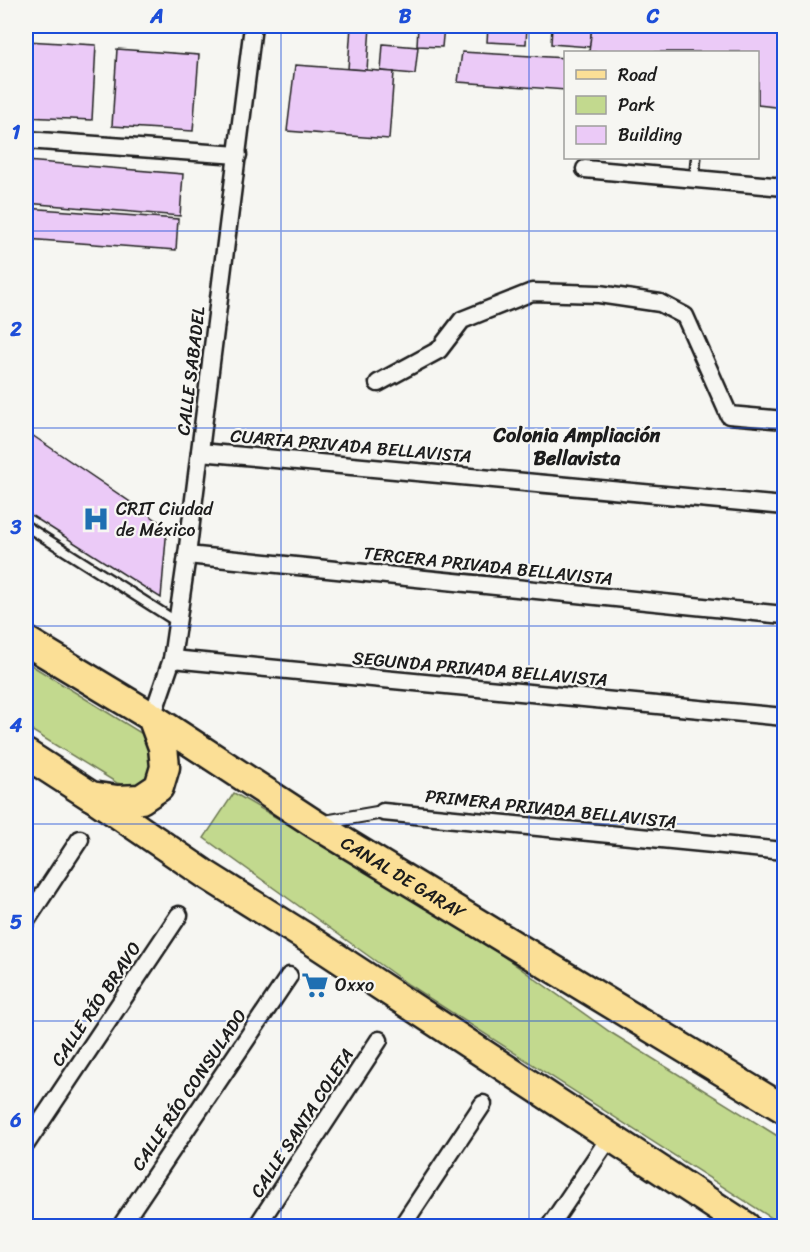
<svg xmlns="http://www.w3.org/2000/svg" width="810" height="1252" viewBox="0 0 810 1252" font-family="Sriracha,sans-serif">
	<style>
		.green { fill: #c2d98e; stroke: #6f7a55; stroke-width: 1.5 }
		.building { fill: #ebcaf7; stroke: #1c1c1c; stroke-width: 1.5 }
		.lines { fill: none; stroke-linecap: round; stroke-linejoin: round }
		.service-casing { stroke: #1c1c1c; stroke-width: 13 }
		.pedestrian-casing { stroke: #1c1c1c; stroke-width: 16 }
		.minor-casing { stroke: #1c1c1c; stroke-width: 21 }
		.primary-casing { stroke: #1c1c1c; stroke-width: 32 }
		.trunk-casing { stroke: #1c1c1c; stroke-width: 33 }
		.service { stroke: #f6f6f2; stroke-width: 8 }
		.pedestrian { stroke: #f6f6f2; stroke-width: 12 }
		.minor { stroke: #f6f6f2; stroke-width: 16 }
		.primary { stroke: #fbdf96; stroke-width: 27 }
		.trunk { stroke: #fbdf96; stroke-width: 28 }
		.grid { fill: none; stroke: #1d4ed8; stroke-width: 1.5; stroke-opacity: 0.55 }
		.labels { text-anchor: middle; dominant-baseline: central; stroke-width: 4.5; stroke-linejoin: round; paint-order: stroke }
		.street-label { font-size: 18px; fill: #1c1c1c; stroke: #f6f6f2 }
		.poi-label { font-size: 18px; fill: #1c1c1c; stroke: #f6f6f2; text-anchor: start }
		.neighbourhood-label { font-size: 20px; font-weight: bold; fill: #1c1c1c; stroke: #f6f6f2 }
		.neatline { fill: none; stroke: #1d4ed8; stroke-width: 2 }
		.grid-label { font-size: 20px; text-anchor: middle; font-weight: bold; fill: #1d4ed8 }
	</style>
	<rect width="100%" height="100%" fill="#f6f6f2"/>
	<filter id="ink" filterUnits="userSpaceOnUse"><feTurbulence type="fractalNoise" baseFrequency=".0167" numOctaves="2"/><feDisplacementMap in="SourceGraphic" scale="12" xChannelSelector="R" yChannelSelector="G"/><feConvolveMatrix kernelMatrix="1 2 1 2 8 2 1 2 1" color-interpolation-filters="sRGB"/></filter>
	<g filter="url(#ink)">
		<!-- green -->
		<g class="green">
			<polygon points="26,662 149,738 153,756 148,779 135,787 117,783 26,727"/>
			<polygon points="234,793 448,917 610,1032 784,1140 784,1226 409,985 204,838"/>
		</g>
		<!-- building -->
		<g class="building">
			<polygon points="351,26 370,26 367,70 348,69"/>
			<polygon points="418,26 444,26 442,47 417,46"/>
			<polygon points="488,26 527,26 526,44 487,42"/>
			<polygon points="552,26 592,26 590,47 551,44"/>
			<polygon points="592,26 747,26 784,29 784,108 758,105 758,52 589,52"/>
			<polygon points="747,26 784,26 784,29"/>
			<polygon points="26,41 96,45 92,120 26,117"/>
			<polygon points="383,44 418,47 415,74 381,71"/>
			<polygon points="117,49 199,55 193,131 112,126"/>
			<polygon points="462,52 566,58 566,90 458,82"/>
			<polygon points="295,65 394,72 389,139 287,131"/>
			<polygon points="26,161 183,174 180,216 26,203"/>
			<polygon points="26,208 178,219 176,250 26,239"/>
			<polygon points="26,431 167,527 161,598 26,512"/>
		</g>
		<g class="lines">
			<defs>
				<g id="service">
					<polyline points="694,180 696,158"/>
					<polyline points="26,526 177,622"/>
				</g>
				<polyline id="pedestrian" points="319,823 383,812"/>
				<g id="minor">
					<polyline points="26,140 238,155"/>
					<polyline points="585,169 784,187"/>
					<polyline points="378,383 439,350 462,320 532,292 599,294 660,303 685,316 729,415 784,420"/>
					<polyline points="200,452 784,506"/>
					<polyline points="187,555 784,615"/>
					<polyline points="172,659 784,717"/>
					<polyline points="152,717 172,659 187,555 253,26"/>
					<polyline points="383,812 784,851"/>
					<polyline points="26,921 80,839"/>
					<polyline points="26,1144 179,915"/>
					<polyline points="121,1226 289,976"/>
					<polyline points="257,1226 379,1040"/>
					<polyline points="402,1226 483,1104"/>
					<polyline points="550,1226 610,1137"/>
				</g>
				<g id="primary">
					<path id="s1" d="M152,717L315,824L784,1109"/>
					<polyline points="91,796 205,874 312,941 746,1226"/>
				</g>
				<polyline id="trunk" points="26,641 152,717 163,747 165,767 159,787 141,799 117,800 91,796 26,754"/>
			</defs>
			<!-- service casing -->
			<use href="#service" class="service-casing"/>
			<!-- pedestrian casing -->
			<use href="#pedestrian" class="pedestrian-casing"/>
			<!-- minor casing -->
			<use href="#minor" class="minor-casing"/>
			<!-- primary casing -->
			<use href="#primary" class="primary-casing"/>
			<!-- trunk casing -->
			<use href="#trunk" class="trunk-casing"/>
			<!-- service -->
			<use href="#service" class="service"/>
			<!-- pedestrian -->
			<use href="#pedestrian" class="pedestrian"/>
			<!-- minor -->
			<use href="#minor" class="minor"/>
			<!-- primary -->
			<use href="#primary" class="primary"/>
			<!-- trunk -->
			<use href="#trunk" class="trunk"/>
		</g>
	</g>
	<!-- grid -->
	<path class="grid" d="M281,26V1226M529,26V1226M26,231H784M26,428H784M26,626H784M26,824H784M26,1021H784"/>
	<!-- icons -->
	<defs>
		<symbol id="hospital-bare" viewBox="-9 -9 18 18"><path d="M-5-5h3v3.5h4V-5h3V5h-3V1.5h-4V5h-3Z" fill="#1f6fb2" stroke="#f6f6f2" stroke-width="2.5" paint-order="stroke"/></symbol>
		<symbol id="supermarket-bare" viewBox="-9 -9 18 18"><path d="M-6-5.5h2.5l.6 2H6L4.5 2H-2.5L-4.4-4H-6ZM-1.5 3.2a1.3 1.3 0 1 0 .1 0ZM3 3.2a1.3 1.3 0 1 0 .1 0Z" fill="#1f6fb2" stroke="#f6f6f2" stroke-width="2.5" paint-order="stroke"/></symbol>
	</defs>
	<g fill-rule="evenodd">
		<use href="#hospital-bare" x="77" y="500" width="38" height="38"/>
		<use href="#supermarket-bare" x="296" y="966" width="38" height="38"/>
	</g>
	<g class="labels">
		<!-- street labels -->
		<g class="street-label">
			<text transform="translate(191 371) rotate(-83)">CALLE SABADEL</text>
			<text transform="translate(351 446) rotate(5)">CUARTA PRIVADA BELLAVISTA</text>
			<text transform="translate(488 566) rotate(6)">TERCERA PRIVADA BELLAVISTA</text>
			<text transform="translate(480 669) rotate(5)">SEGUNDA PRIVADA BELLAVISTA</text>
			<text transform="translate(551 809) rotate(6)">PRIMERA PRIVADA BELLAVISTA</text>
			<text stroke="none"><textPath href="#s1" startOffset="298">CANAL DE GARAY</textPath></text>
			<text transform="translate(96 1004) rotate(-56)">CALLE RÍO BRAVO</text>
			<text transform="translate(189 1090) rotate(-56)">CALLE RÍO CONSULADO</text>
			<text transform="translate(302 1123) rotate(-57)">CALLE SANTA COLETA</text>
		</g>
		<!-- poi labels -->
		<g class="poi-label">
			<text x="116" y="509">CRIT Ciudad<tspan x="116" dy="21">de México</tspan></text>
			<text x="335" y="985">Oxxo</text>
		</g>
		<!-- neighbourhood labels -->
		<g class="neighbourhood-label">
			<text x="577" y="435">Colonia Ampliación<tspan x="577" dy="23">Bellavista</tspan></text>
		</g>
	</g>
	<!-- margin -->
	<rect width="810" height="1252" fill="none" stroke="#f6f6f2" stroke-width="66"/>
	<!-- legend -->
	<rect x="564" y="51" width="195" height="108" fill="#f6f6f2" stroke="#9f9f9c" stroke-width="1.5"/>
	<rect x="576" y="70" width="30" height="9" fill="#fbdf96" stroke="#9f9f9c" stroke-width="1.5"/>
	<text x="618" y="81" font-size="18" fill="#1c1c1c">Road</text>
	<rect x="576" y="96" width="30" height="18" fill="#c2d98e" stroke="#9f9f9c" stroke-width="1.5"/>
	<text x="618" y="111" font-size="18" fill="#1c1c1c">Park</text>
	<rect x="576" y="126" width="30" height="18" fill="#ebcaf7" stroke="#9f9f9c" stroke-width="1.5"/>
	<text x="618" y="141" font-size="18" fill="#1c1c1c">Building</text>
	<rect x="33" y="33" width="744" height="1186" class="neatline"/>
	<g class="grid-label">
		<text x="157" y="23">A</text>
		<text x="405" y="23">B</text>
		<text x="653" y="23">C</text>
		<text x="16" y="139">1</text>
		<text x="16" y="336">2</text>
		<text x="16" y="534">3</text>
		<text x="16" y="732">4</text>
		<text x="16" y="929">5</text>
		<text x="16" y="1127">6</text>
	</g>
</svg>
